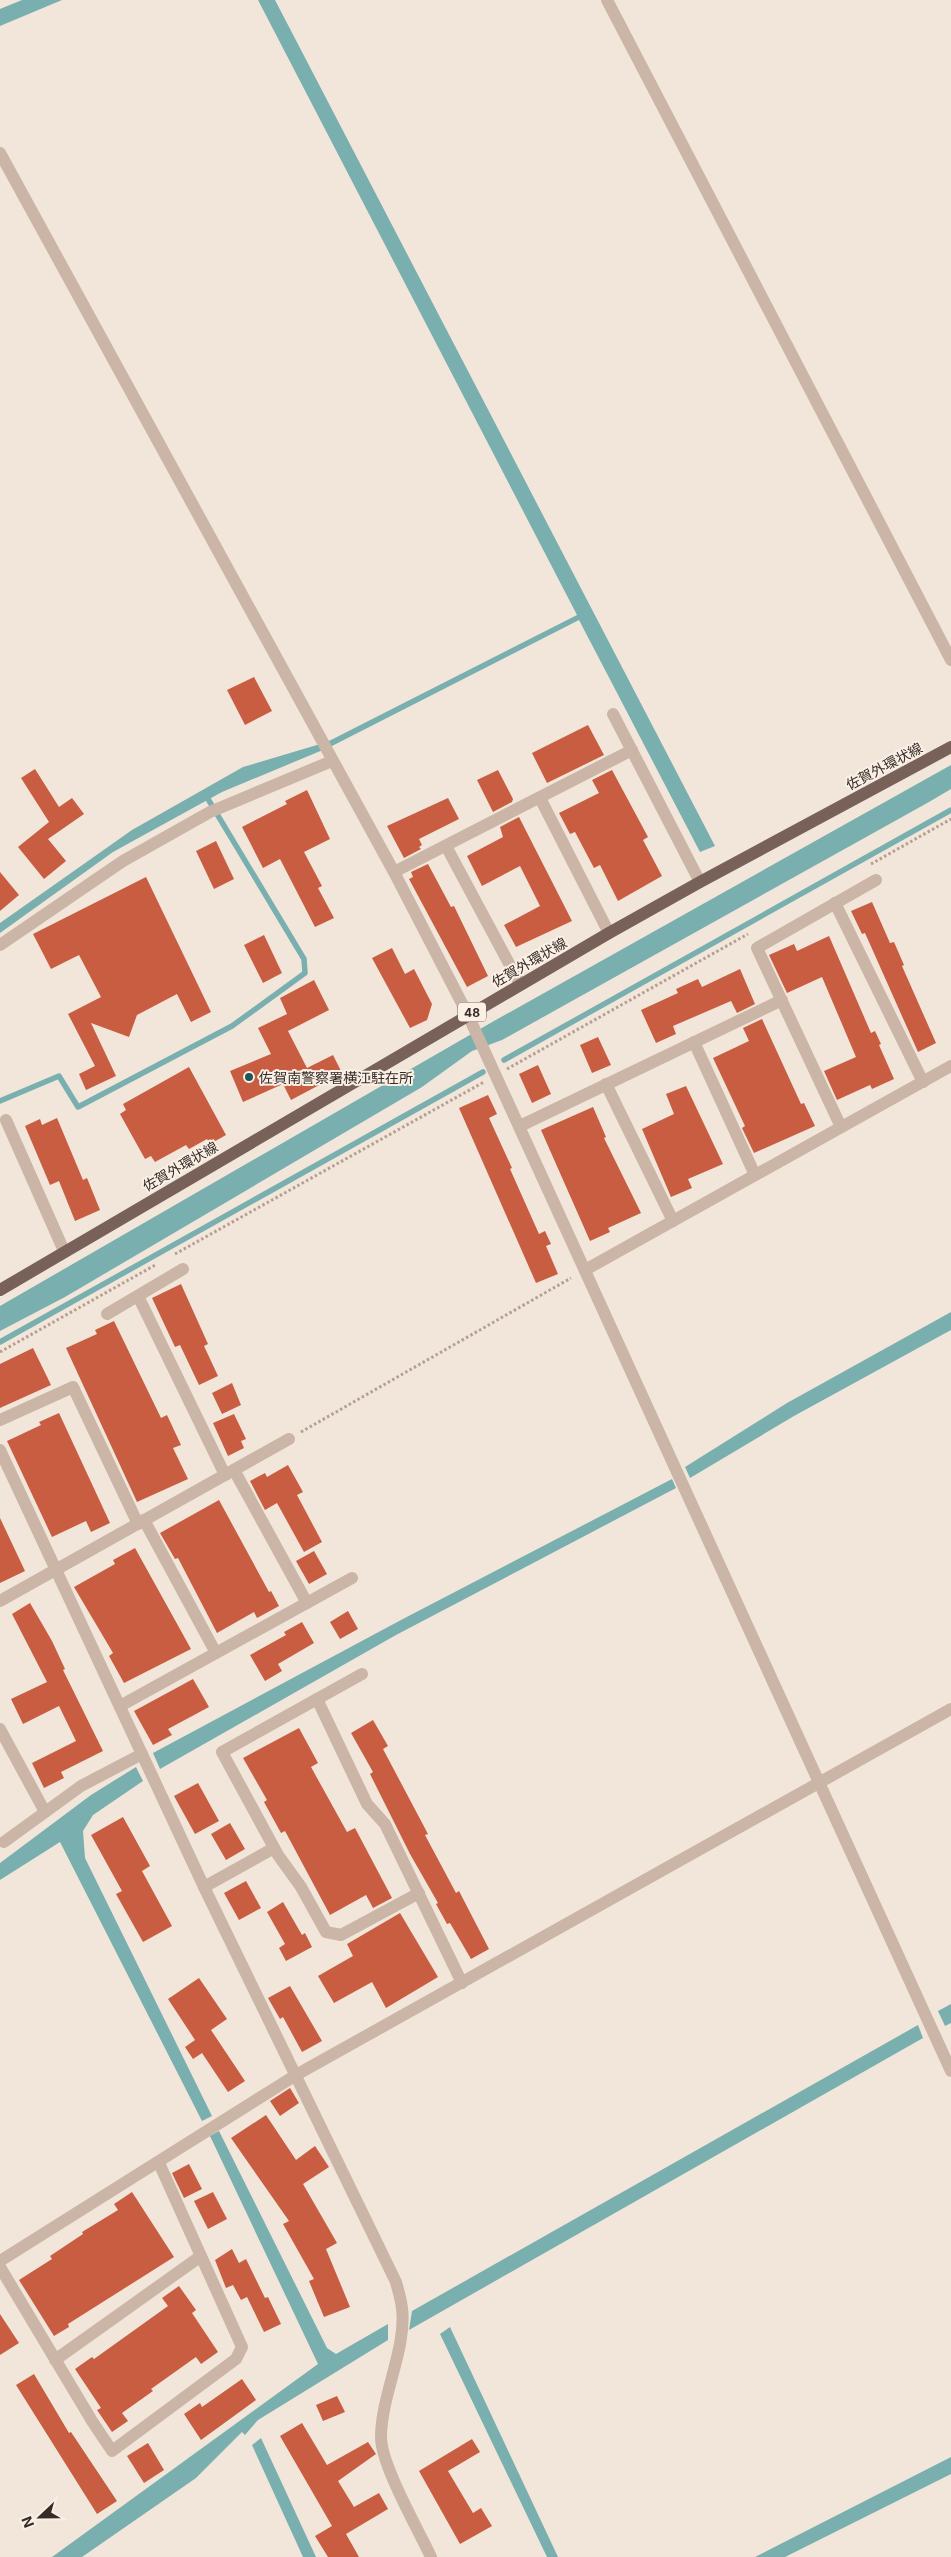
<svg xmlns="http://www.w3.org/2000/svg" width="951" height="2557" viewBox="0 0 951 2557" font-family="Inter,'Noto Sans JP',sans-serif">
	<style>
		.water { fill: #79afaf }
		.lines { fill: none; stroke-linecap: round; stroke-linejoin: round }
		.stream { stroke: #79afaf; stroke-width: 5.5 }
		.building { fill: #c85d42 }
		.path { stroke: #b69f90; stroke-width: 3; stroke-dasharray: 2.5 2.5; stroke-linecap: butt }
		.minor { stroke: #cab5a6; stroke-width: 12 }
		.major { stroke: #786158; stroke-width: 12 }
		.poi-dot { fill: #1c5758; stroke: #faf0e6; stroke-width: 2 }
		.labels { text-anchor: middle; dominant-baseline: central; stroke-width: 4; stroke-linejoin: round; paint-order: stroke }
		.shield { fill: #faf0e6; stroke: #716660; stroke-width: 1 }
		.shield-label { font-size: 12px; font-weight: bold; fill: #362b27 }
		.street-label { font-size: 14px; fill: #362b27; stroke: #faf0e6 }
		.poi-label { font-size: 14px; fill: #362b27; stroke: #faf0e6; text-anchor: start }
	</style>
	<rect width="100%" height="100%" fill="#f2e6da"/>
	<!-- water -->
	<g class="water">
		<polygon points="22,0 62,0 0,26 0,9"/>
		<polygon points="258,0 275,0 715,846 700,852 579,620 330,747 222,792 113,852 0,933 0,923 132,830 243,767 327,742 577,615"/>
		<polygon points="951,765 951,789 929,802 502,1040 472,1051 422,1087 65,1297 0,1331 0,1306 494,1021"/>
		<polygon points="951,1312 951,1330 794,1416 690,1478 685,1467 787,1403"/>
		<polygon points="672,1479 676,1488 396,1635 160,1769 153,1753 401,1620"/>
		<polygon points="136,1767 143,1781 93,1815 83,1831 85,1858 212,2116 202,2121 60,1842 0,1880 0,1863 91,1795"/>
		<polygon points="951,2004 951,2023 945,2026 938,2011"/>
		<polygon points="918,2025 923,2038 409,2330 412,2311"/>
		<polygon points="219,2131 327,2348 336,2354 388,2324 388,2340 258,2420 245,2435 242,2432 196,2478 82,2557 52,2557 318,2364 210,2136"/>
		<polygon points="450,2327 558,2557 547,2557 440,2334"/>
		<polygon points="261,2438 316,2557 303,2557 252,2445"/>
		<polygon points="951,2457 951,2474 785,2557 755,2557"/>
	</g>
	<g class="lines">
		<!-- stream -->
		<g class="stream">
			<polyline points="504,1060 951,810"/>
			<polyline points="0,1101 59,1076 78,1107 232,1026 305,973 304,959 208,799"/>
			<polyline points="0,1342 483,1072"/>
		</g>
	</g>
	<!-- building -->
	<g class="building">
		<polygon points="254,677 272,711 245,725 227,690"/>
		<polygon points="588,725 604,755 547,783 532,753"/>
		<polygon points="35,769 59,807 72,798 84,814 48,839 66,861 44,879 18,847 49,822 21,778"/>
		<polygon points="498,770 513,799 512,802 493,812 477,780"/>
		<polygon points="612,770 648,837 643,840 662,876 618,901 600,865 594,868 575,832 570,834 559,813 599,793 592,780"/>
		<polygon points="307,790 330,839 304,852 322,886 318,888 334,918 315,927 280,859 263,868 242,827 287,804 285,801"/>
		<polygon points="448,798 459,819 419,839 422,845 419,847 421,849 404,858 387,826"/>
		<polygon points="519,817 572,921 516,947 504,925 540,906 520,866 482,886 467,856 503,837 500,827"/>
		<polygon points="216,841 234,879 214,889 196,851"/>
		<polygon points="428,864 451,907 454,906 488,976 467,987 409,879 413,877 411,872"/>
		<polygon points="0,872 19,895 0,911"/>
		<polygon points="146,877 211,1012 191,1022 177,994 137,1015 129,1037 91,1023 116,1076 86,1090 79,1074 95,1066 68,1014 101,997 79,955 51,969 33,934"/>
		<polygon points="872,902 890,943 894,942 904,965 902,966 936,1043 918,1052 865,933 862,934 851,911"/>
		<polygon points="264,935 282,973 263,983 244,945"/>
		<polygon points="829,936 871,1033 875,1031 881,1044 879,1045 894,1079 872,1089 870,1085 837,1100 824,1071 856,1057 822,977 787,993 769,955 794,944 797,951"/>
		<polygon points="392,948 405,974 414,969 432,1004 427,1020 410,1028 372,958"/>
		<polygon points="740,969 755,1004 737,1013 731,1001 673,1026 676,1034 656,1043 641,1010 678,993 676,989 698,979 702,987"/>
		<polygon points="314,980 329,1010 288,1031 307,1068 333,1055 342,1073 291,1100 283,1084 243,1102 230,1071 271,1054 258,1028 287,1014 280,998"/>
		<polygon points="762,1019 801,1104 804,1103 815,1126 754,1153 742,1128 745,1126 713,1058 749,1041 743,1028"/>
		<polygon points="598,1037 611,1065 592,1073 580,1045"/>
		<polygon points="538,1065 551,1094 532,1103 519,1074"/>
		<polygon points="189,1067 226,1135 210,1144 207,1139 189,1149 186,1145 155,1162 151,1156 145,1159 120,1114 126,1110 123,1104"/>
		<polygon points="686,1086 723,1164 688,1179 692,1188 671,1197 642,1129 674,1114 666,1094"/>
		<polygon points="488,1095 497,1114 489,1118 512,1168 510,1169 539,1234 545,1231 551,1244 546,1246 558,1274 536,1283 459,1108"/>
		<polygon points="593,1107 606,1137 604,1138 641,1213 608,1228 610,1232 590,1241 541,1130"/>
		<polygon points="57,1118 83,1180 87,1178 100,1210 75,1221 59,1181 50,1185 25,1126 40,1119 42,1125"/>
		<polygon points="181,1284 208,1344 204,1346 218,1376 199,1385 180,1345 175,1347 152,1298"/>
		<polygon points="114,1321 161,1418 167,1415 181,1445 173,1448 188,1479 137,1502 66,1348 97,1334 95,1330"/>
		<polygon points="33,1348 51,1385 0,1408 0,1364"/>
		<polygon points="232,1383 241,1405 222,1414 212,1393"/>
		<polygon points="59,1413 110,1523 91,1532 86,1521 52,1537 7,1441 41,1425 39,1422"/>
		<polygon points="234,1414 246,1439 241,1441 244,1448 228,1456 213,1423"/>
		<polygon points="288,1465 303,1492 297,1495 322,1542 304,1552 277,1503 265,1510 250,1481 265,1473 267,1477"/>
		<polygon points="219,1500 269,1592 271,1591 279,1606 257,1618 254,1612 217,1633 178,1558 175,1559 160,1533"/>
		<polygon points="0,1518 25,1571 0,1583"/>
		<polygon points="135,1548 191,1649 124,1683 109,1656 113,1653 74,1587 115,1564 113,1560"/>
		<polygon points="314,1551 327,1574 309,1584 296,1561"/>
		<polygon points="30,1603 52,1641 65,1669 63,1670 103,1751 61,1772 64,1778 44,1788 32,1763 76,1741 59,1706 23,1724 11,1699 47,1682 12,1614"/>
		<polygon points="348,1611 358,1629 340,1639 330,1622"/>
		<polygon points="302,1622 314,1643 278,1664 282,1671 265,1681 250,1655 286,1635 284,1632"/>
		<polygon points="193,1679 209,1707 168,1729 172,1735 153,1745 134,1711"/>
		<polygon points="373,1720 388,1746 383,1749 428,1834 425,1835 456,1893 459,1891 489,1949 471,1959 450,1923 447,1924 436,1904 438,1903 410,1854 370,1774 373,1772 351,1733"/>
		<polygon points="299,1728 318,1763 311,1767 347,1832 355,1828 392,1898 373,1908 366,1895 330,1915 285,1831 281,1833 264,1802 267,1800 243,1758"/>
		<polygon points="198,1783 219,1821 195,1834 174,1796"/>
		<polygon points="123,1817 150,1866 142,1871 172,1926 143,1942 116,1894 122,1891 91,1835"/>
		<polygon points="230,1823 245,1849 226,1860 211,1834"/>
		<polygon points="246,1881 261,1908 239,1920 224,1893"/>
		<polygon points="283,1902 302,1935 305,1933 312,1947 286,1961 279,1948 285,1944 267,1912"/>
		<polygon points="400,1913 438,1977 386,2008 372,1982 334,2003 318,1976 353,1956 347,1944"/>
		<polygon points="199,1978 227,2019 211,2030 245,2081 228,2092 202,2053 193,2059 185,2047 195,2040 168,1999"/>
		<polygon points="290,1986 322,2041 302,2052 283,2017 280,2019 268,1998"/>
		<polygon points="290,2088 299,2103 280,2116 270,2101"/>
		<polygon points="266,2115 296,2160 315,2146 329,2167 303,2184 337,2243 326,2249 350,2307 324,2317 309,2281 314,2279 283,2224 289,2221 231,2138"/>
		<polygon points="189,2164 202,2189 184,2198 172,2173"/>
		<polygon points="132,2192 174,2257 68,2324 69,2327 54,2336 19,2280 52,2259 50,2256 83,2234 82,2232 118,2210 114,2204"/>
		<polygon points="213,2192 227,2219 208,2229 194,2201"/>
		<polygon points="232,2249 239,2263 246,2259 265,2298 268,2297 281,2324 264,2332 247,2297 241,2300 233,2285 226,2288 215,2260"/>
		<polygon points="179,2286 196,2310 192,2313 218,2352 201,2364 196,2357 151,2389 153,2391 122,2413 128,2421 112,2432 97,2410 101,2408 75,2369 92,2357 94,2359 168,2306 162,2298"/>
		<polygon points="0,2314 19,2343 0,2355"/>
		<polygon points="34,2374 69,2433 71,2432 117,2501 97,2514 16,2385"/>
		<polygon points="242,2379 256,2400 201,2440 184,2414 200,2403 202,2407"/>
		<polygon points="337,2396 345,2412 323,2421 316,2405"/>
		<polygon points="302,2423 327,2465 368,2442 376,2454 338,2481 354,2507 379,2493 388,2509 346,2534 359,2557 328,2557 315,2536 332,2526 280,2436"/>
		<polygon points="472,2439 480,2452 448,2471 473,2513 481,2508 492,2526 460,2544 419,2471"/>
		<polygon points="148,2443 164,2470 144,2483 127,2456"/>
	</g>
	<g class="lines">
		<!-- path -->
		<g class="path">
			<polyline points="871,864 951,819"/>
			<polyline points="507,1069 748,934"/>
			<polyline points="175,1254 484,1082"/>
			<polyline points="0,1352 157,1264"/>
			<polyline points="301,1432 571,1278"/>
		</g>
		<!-- minor -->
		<g class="minor">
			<polyline points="607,0 951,660"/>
			<polyline points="0,153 394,872 468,1015 951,2071"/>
			<polyline points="613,714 700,882"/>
			<polyline points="540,798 609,933"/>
			<polyline points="446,846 520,984"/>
			<polyline points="394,872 632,750"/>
			<polyline points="835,903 923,1082"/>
			<polyline points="0,945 123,861 210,812 332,761"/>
			<polyline points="694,1042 755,1175"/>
			<polyline points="606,1084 673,1221"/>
			<polyline points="6,1120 64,1251"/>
			<polyline points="520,1126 782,1000"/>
			<polyline points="841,1127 757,948 876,880"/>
			<polyline points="585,1270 951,1066"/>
			<polyline points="138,1296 225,1475"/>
			<polyline points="107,1314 183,1269"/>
			<polyline points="0,1420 73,1387 138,1524"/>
			<path d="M0,1450L204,1887L396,2282C398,2290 401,2299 402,2308C407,2348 381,2396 381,2437C381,2465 418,2529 431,2557"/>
			<polyline points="234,1470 307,1603"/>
			<polyline points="144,1520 216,1653"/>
			<polyline points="0,1601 289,1439"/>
			<polyline points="362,1674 222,1752 278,1855 301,1887 326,1932 341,1935 419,1893"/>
			<polyline points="317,1699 367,1804 385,1824 462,1983"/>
			<polyline points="120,1706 352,1578"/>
			<polyline points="0,1729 45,1812"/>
			<polyline points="4,1842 81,1786 142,1754"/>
			<polyline points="204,1887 274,1848"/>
			<polyline points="0,2261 296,2075 951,1709"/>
			<polyline points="0,2267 92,2421 112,2451 236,2359 242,2347 159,2163"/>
			<polyline points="55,2360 201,2256"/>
		</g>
		<!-- major -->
		<polyline class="major" points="0,1290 609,933 700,882 951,747"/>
	</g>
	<!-- markers -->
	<circle class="poi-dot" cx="249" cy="1077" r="5"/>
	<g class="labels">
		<!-- shield labels -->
		<rect class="shield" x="458" y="1002.5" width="28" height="19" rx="4"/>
		<g class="shield-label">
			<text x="472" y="1012">48</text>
		</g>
		<!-- street labels -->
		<g class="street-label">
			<text transform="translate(884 766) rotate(-28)">佐賀外環状線</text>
			<text transform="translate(529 962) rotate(-30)">佐賀外環状線</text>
			<text transform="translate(180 1166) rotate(-30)">佐賀外環状線</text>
		</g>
		<!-- poi labels -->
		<g class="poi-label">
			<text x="259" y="1077">佐賀南警察署横江駐在所</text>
		</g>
	</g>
	<!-- north arrow -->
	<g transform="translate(40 2517) rotate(248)" stroke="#faf0e6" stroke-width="4" paint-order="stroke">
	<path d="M0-4L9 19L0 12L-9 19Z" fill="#362b27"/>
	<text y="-8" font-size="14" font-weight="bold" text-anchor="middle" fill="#362b27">N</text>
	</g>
</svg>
